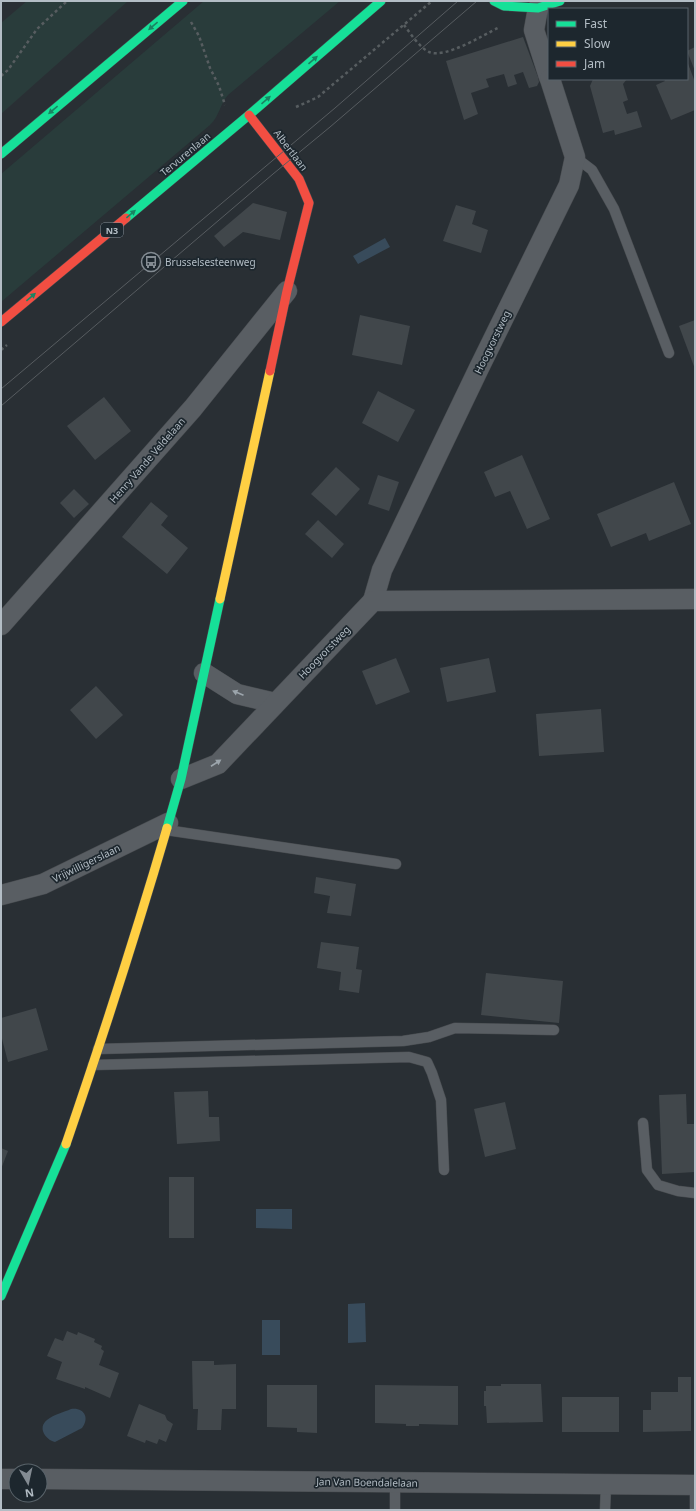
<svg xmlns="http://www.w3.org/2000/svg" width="696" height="1511" viewBox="0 0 696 1511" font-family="'Noto Sans',sans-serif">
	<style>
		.green { fill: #293c3b }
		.water { fill: #384b5b }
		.building { fill: #41474b }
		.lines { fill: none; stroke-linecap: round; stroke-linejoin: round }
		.lane-casing { stroke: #474b4f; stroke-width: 11 }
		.street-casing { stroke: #474b4f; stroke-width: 21 }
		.fast-casing { stroke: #474b4f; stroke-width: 10 }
		.slow-casing { stroke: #474b4f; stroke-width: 10 }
		.jam-casing { stroke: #474b4f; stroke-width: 10 }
		.path { stroke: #575d60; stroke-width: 2.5; stroke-dasharray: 3 3; stroke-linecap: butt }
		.lane { stroke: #595e63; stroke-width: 10 }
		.street { stroke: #595e63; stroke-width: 20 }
		.fast { stroke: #16e098; stroke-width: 9 }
		.slow { stroke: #ffcf43; stroke-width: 9 }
		.jam { stroke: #f24e42; stroke-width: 9 }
		.tram { stroke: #575c60; stroke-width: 1 }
		.oneway { fill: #1a8463 }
		.oneway2 { fill: #9ca5ac }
		.labels { text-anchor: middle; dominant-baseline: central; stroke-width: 3.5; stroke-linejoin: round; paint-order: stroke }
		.shield { fill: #1d272e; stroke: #869098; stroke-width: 1 }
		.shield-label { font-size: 9px; font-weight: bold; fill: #b3bdc5 }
		.street-label { font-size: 10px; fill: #b3bdc5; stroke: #1d272e }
		.poi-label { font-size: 10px; fill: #b3bdc5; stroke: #1d272e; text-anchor: start }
	</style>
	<rect width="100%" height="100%" fill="#292f34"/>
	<!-- green -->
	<g class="green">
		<polygon points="27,1 128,1 1,114 1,23"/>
		<path d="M204,1H340L228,95C220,104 219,117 210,125L1,302V174Z"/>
	</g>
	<!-- water -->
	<g class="water">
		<polygon points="385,238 390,247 358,264 353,256"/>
		<polygon points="256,1209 292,1209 292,1229 256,1228"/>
		<polygon points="365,1303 366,1342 348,1343 348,1304"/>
		<rect x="262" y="1320" width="18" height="35"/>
		<path d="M71,1409C84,1407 90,1418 82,1428L55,1442C46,1440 37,1428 47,1420C53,1415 64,1412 71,1409Z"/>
	</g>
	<!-- building -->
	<g class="building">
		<polygon points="523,37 538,77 539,82 537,86 529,88 523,72 514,75 517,84 508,87 504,74 486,79 489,87 471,93 478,114 464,120 446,61"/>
		<polygon points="695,47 695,71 687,51"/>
		<polygon points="687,61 695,82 695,110 671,120 656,85 665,81 664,79 687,79"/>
		<polygon points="593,79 627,79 623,84 628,100 623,102 627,114 637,111 642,127 615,135 614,130 603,133 590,86"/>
		<polygon points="253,203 287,212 280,240 243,232 224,247 214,236"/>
		<polygon points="456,205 476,211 472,224 488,230 481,253 443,241"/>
		<polygon points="360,315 410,326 402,365 352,355"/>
		<polygon points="695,320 695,369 679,326"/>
		<polygon points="378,391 415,410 398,442 362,423"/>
		<polygon points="104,397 131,431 95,460 67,426"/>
		<polygon points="522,455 550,519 527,529 510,491 495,497 484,472"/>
		<polygon points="336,467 360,489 336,516 311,494"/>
		<polygon points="378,475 399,482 389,511 368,504"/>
		<polygon points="674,482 691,524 649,541 646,533 611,547 597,514"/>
		<polygon points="74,489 89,504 74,518 60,503"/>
		<polygon points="151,502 168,516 161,525 188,548 167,574 122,537"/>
		<polygon points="318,520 344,544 332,558 305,534"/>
		<polygon points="396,658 410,692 376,705 362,671"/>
		<polygon points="489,658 496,692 447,702 440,668"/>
		<polygon points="96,686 123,715 96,739 70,710"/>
		<polygon points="601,709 604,752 539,756 536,714"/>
		<polygon points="316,877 356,884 351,916 327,913 330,896 314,893"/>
		<polygon points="321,942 359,947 356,969 362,970 359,993 339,990 341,972 317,968"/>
		<polygon points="486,973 563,981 559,1023 481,1015"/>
		<polygon points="36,1008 48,1050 8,1062 1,1035 1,1018"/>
		<polygon points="208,1091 209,1117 219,1117 220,1141 177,1144 174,1092"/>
		<polygon points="686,1094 687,1124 695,1124 695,1172 662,1174 659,1095"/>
		<polygon points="505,1102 516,1149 485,1157 474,1109"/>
		<polygon points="1,1148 8,1151 1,1169"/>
		<rect x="169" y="1177" width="25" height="61"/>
		<polygon points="67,1331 77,1335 78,1332 95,1339 94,1342 102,1346 101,1349 104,1351 99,1365 119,1373 110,1398 85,1387 85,1389 56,1379 62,1362 47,1356 55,1338 63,1341"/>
		<polygon points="192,1361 214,1361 214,1365 236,1364 236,1409 222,1409 221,1430 197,1430 198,1409 193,1409"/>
		<polygon points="678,1377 691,1377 691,1431 643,1432 643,1410 651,1410 651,1392 678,1392"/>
		<polygon points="501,1384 541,1384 543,1422 487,1423 486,1406 484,1406 484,1391 486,1391 486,1386 501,1386"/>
		<polygon points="267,1385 317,1385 317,1433 297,1432 297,1428 267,1427"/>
		<polygon points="375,1385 458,1386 458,1425 419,1424 419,1426 406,1426 406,1424 375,1423"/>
		<rect x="562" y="1397" width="57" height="35"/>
		<polygon points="139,1404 165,1415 167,1420 173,1424 166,1442 159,1439 157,1444 146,1440 145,1443 127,1436"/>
	</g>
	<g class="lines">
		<defs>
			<g id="lane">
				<polyline points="575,157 592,170 614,209 669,353"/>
				<polyline points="166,830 396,864"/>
				<polyline points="98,1049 403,1041 429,1037 455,1028 554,1030"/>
				<polyline points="93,1065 409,1057 427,1062 432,1073 441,1100 444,1170"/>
				<polyline points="643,1123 647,1170 658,1185 678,1191 695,1193"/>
				<polyline points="395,1482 395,1510"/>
				<polyline points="605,1510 606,1485"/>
				<polyline points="695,1510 695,1486"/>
			</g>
			<g id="street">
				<polyline points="538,8 534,30 549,77"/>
				<polyline points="373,601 382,570 480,366 569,185 575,157 550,79"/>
				<polyline points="1,625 193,408 287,291"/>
				<polyline points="204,673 237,694 275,703"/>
				<polyline points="181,779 218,764 373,601 695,599"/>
				<polyline points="1,895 43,884 168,823"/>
				<polyline points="1,1479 16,1479"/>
				<polyline points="40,1479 695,1485"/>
			</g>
			<g id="fast">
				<polyline points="494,1 504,6 538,8 560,1"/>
				<polyline points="1,154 183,1"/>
				<polyline points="126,218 249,115 381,1"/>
				<polyline points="167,828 181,779 220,599"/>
				<polyline points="1,1296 66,1144"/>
			</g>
			<g id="slow">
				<polyline points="220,599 270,371"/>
				<path d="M66,1144C102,1039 136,934 167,828"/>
			</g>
			<g id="jam">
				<polyline points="249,115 299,179 309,203 287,291 270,371"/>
				<polyline points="1,322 126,218"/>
			</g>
		</defs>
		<!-- lane casing -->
		<use href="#lane" class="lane-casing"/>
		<!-- street casing -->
		<use href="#street" class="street-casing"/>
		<!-- fast casing -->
		<use href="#fast" class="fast-casing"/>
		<!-- slow casing -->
		<use href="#slow" class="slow-casing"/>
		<!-- jam casing -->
		<use href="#jam" class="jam-casing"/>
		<!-- path -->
		<g class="path">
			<polyline points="191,22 199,36 210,68 219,86 225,105"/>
			<path d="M404,25C411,34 419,47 429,52C445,59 483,35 498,28"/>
			<polyline points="1,76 8,70 37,29 67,1"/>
			<polyline points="296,107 318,97 432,1"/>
			<polyline points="1,350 7,345"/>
		</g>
		<!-- lane -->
		<use href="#lane" class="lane"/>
		<!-- street -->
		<use href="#street" class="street"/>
		<!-- fast -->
		<use href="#fast" class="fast"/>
		<!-- slow -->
		<use href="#slow" class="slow"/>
		<!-- jam -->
		<use href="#jam" class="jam"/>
		<!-- tram -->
		<g class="tram">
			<polyline points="1,389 335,108 458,1"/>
			<polyline points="1,406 273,174 330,127 477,1"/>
		</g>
	</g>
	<!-- one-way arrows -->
	<defs><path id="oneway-solid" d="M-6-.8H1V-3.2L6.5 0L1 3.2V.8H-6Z"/></defs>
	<g class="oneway">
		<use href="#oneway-solid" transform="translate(153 26) rotate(140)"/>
		<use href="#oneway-solid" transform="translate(313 60) rotate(-41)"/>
		<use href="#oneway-solid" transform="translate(266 100) rotate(-41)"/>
		<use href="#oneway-solid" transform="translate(53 110) rotate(140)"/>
		<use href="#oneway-solid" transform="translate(131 214) rotate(-40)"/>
		<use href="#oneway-solid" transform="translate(31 297) rotate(-40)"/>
	</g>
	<g class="oneway2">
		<use href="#oneway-solid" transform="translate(238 693) rotate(-157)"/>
		<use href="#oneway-solid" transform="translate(216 763) rotate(-33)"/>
	</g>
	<!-- icons -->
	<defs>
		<symbol id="bus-ring" viewBox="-11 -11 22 22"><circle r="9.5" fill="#1d272e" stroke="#838b92" stroke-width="1.5"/><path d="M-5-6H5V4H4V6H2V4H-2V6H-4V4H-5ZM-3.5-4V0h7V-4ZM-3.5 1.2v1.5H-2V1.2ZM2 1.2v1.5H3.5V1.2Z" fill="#838b92"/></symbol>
	</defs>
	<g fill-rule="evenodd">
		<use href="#bus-ring" x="140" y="251" width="22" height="22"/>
	</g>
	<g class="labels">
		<!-- shield labels -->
		<rect class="shield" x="101" y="223" width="22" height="14" rx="3"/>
		<g class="shield-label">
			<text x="112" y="230">N3</text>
		</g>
		<!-- street labels -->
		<g class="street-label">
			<text transform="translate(291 150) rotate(53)">Albertlaan</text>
			<text transform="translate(185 154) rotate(-40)">Tervurenlaan</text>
			<text transform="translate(492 342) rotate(-64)">Hoogvorstweg</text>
			<text transform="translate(147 460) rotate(-49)">Henry Vande Veldelaan</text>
			<text transform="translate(324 652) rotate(-46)">Hoogvorstweg</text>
			<text transform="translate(86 863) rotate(-26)">Vrijwilligerslaan</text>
			<text transform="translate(367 1482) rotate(1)">Jan Van Boendalelaan</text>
		</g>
		<!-- poi labels -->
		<g class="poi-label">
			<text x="165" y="262">Brusselsesteenweg</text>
		</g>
	</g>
	<!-- border -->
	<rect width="696" height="1511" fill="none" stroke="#b3bdc5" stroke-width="4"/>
	<!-- legend -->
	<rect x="548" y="8" width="140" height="72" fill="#1d272e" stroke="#59636a"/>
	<rect x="556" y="21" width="20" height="6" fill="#16e098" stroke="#59636a"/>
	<text x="584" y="28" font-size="12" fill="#b3bdc5">Fast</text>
	<rect x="556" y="41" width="20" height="6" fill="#ffcf43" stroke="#59636a"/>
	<text x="584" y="48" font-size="12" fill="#b3bdc5">Slow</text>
	<rect x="556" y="61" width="20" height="6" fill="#f24e42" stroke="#59636a"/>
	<text x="584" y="68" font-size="12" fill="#b3bdc5">Jam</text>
	<!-- north arrow -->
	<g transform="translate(28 1483) rotate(171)"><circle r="19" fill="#1d272e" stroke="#59636a"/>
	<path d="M0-3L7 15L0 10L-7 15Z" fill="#838b92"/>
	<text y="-6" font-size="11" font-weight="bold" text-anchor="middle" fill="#b3bdc5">N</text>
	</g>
</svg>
